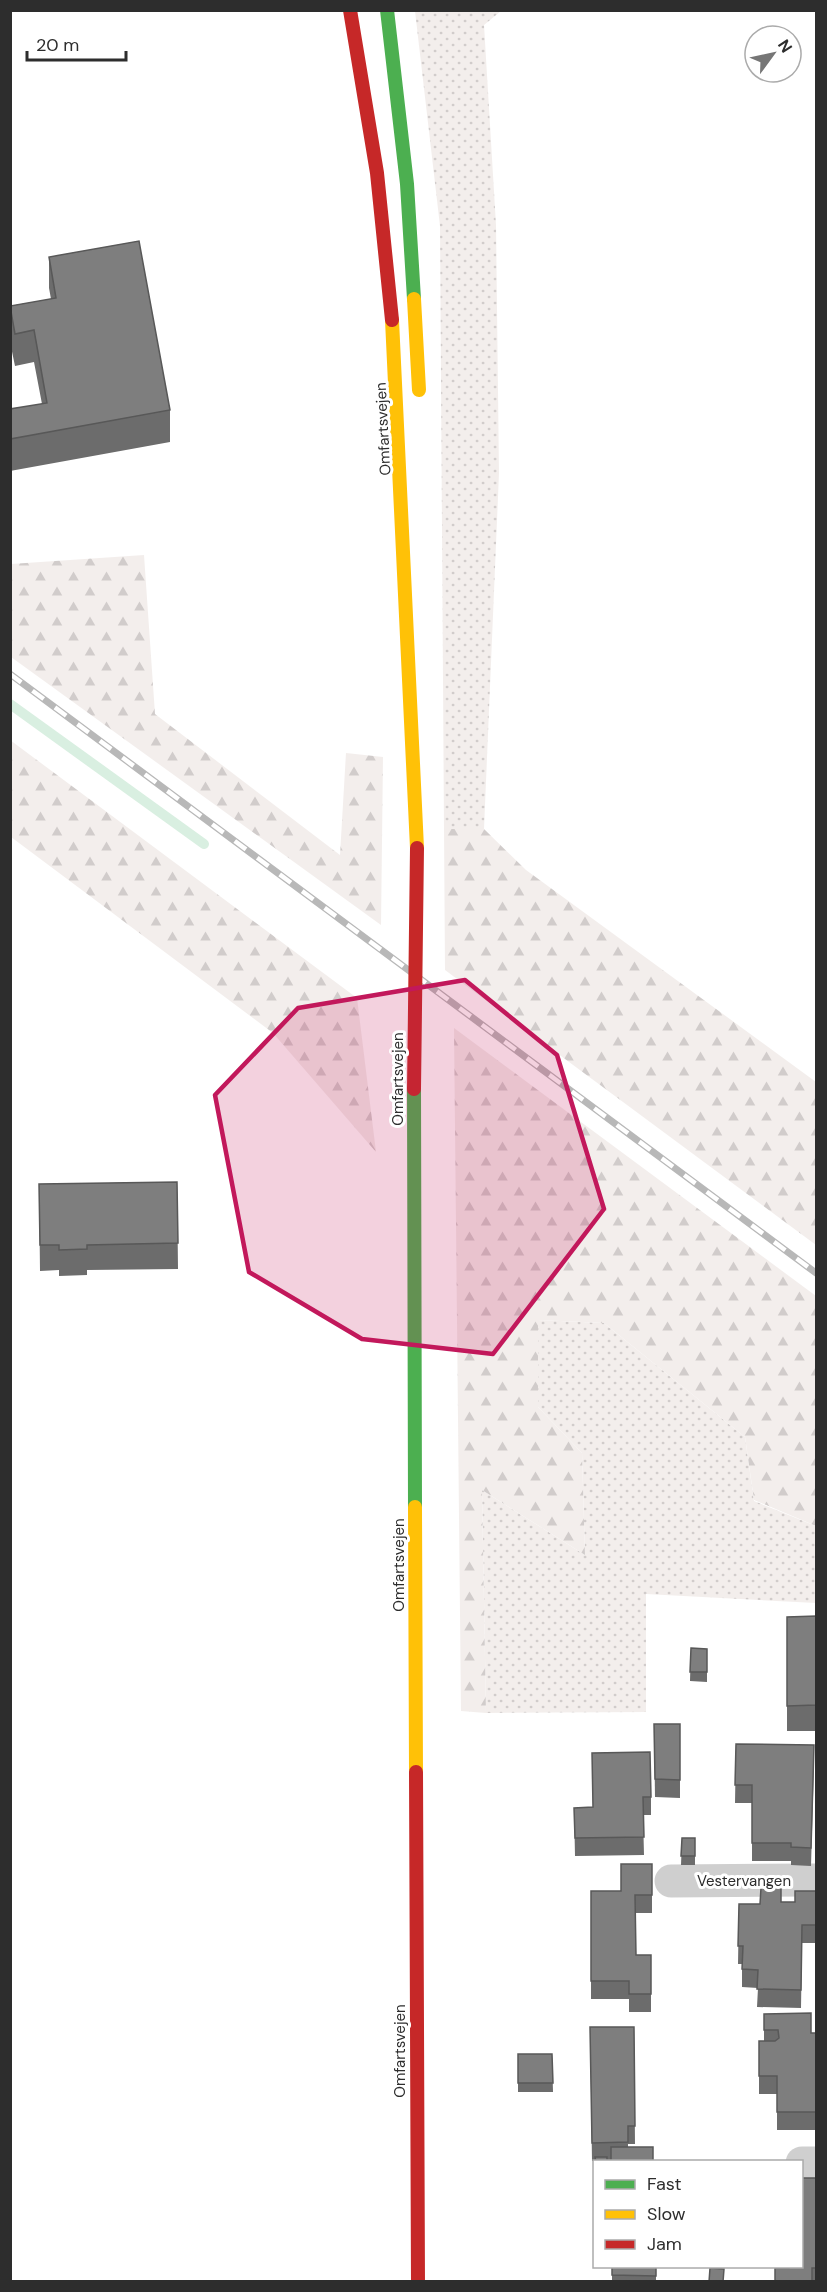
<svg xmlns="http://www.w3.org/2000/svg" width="827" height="2292" viewBox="0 0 827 2292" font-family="'DM Sans',sans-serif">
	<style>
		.grass { fill: url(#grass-dots) }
		.forest { fill: url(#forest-firs) }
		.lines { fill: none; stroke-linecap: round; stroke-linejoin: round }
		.stream { stroke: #d9efe1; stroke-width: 10 }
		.street { stroke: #cfcfcf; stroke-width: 33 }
		.fast { stroke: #4caf50; stroke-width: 14 }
		.slow { stroke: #ffc107; stroke-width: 14 }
		.jam { stroke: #c62828; stroke-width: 14 }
		.rail-casing { stroke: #b8b8b8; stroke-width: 7 }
		.rail { stroke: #fff; stroke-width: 4.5; stroke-dasharray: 14; stroke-linecap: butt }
		.jam-bridge { stroke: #c62828; stroke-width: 14 }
		.wall { fill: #6c6c6c }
		.building { fill: #7e7e7e; stroke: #585858; stroke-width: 1.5 }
		.marked { fill: #c2185b; fill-opacity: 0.2; stroke: #c2185b; stroke-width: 4.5; stroke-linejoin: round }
		.labels { text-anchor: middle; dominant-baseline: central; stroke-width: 6; stroke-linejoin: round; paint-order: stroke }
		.street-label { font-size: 15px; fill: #2d2d2d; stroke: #fff }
	</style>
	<defs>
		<pattern id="grass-dots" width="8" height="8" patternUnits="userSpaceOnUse" patternTransform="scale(1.5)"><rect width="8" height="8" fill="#f3eeec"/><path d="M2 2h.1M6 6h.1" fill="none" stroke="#d1cccb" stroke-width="1.8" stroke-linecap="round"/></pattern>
		<pattern id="forest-firs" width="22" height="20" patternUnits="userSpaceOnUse" patternTransform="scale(1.5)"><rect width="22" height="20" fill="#f3eeec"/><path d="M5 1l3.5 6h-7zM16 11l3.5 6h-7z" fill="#d1cccb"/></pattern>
	</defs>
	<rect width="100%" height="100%" fill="#fff"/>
	<!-- grass -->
	<g class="grass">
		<polygon points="415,11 501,11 484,25 496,225 499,473 484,829 444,829 440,226"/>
		<polygon points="538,1320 604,1323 745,1437 754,1501 816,1526 816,1603 646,1594 646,1712 486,1713 482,1490 585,1555 582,1453 538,1407"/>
	</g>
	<!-- forest -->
	<g class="forest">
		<polygon points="144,555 155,714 340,855 346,753 383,757 381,925 11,657 11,564"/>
		<polygon points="10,740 357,998 376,1152 273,1033 11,837"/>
		<polygon points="444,829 484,829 526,870 816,1082 816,1245 445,970"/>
		<polygon points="454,1028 816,1296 816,1526 754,1500 745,1437 604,1323 538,1320 538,1407 582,1453 585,1555 482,1490 486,1713 461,1711"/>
	</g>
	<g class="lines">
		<!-- stream -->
		<polyline class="stream" points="10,704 204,844"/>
		<!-- street -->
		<g class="street">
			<polyline points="671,1881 816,1880"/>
			<polyline points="802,2163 816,2163"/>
		</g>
		<!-- fast -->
		<g class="fast">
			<polyline points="387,10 407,184 414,299"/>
			<polyline points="414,1089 415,1507"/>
		</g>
		<!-- slow -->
		<g class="slow">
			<polyline points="414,299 419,390"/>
			<polyline points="392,320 417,848"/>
			<polyline points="415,1507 416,1772"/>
		</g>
		<!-- jam -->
		<g class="jam">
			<polyline points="350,10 377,173 392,320"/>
			<polyline points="416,1772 418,2282"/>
		</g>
		<defs>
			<polyline id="rail" points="10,674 816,1273"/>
		</defs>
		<!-- rail casing -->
		<use href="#rail" class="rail-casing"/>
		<!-- rail -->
		<use href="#rail" class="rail"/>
		<!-- jam-bridge -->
		<polyline class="jam-bridge" points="414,1089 417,848"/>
	</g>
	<!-- wall -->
	<g class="wall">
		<polygon points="49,257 170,410 170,442 10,471 10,409 42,404 34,362 15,366 10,342 10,306 51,299 49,288"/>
		<polygon points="177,1182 178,1269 87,1270 87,1275 59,1276 59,1270 40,1271 39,1184"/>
		<polygon points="816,1616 816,1731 787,1731 787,1617"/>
		<polygon points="691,1648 707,1649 707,1682 690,1681"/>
		<polygon points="654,1724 680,1724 680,1798 655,1797"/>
		<polygon points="736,1744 814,1763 811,1866 791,1865 791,1861 752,1861 752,1803 735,1803"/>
		<polygon points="592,1753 651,1797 651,1815 643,1815 644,1855 575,1856 574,1808 593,1807"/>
		<polygon points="682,1838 695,1838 695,1865 681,1865"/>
		<polygon points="652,1864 652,1913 635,1913 636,1955 651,1955 651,2012 629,2012 629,1999 591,1999 591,1891 621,1891"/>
		<polygon points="816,1891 816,1943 802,1943 801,2008 757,2007 758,1988 742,1987 742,1964 738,1964 739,1904 760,1904 781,1902 795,1902"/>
		<polygon points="764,2014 816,2036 816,2130 777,2130 777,2094 759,2094 759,2041 764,2041"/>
		<polygon points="590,2027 634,2027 635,2144 628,2144 628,2147 611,2160 592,2161"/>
		<polygon points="518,2054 552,2054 553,2092 518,2092"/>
		<polygon points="816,2178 816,2282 775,2282 787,2268 787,2266 801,2266"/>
		<polygon points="612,2266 656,2276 656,2282 612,2282"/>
	</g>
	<!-- building -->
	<g class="building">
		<polygon points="139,241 170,410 10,439 10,409 47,403 34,330 15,334 10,306 56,298 49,257"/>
		<polygon points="177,1182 178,1243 87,1245 87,1249 59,1250 59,1245 40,1245 39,1184"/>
		<polygon points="816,1616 816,1705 787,1706 787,1617"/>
		<polygon points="691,1648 707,1649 707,1672 690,1672"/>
		<polygon points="654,1724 680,1724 680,1780 655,1779"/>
		<polygon points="736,1744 814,1745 811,1848 791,1847 791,1843 752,1843 752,1785 735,1785"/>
		<polygon points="650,1752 651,1797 643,1797 644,1837 575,1838 574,1808 593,1807 592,1753"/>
		<polygon points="682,1838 695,1838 695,1856 681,1856"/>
		<polygon points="621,1864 652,1864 652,1895 635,1895 636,1955 651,1955 651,1994 629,1994 629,1981 591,1981 591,1891 621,1891"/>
		<polygon points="761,1888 781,1888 781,1902 795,1902 795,1891 816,1891 816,1925 802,1925 801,1990 757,1989 758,1970 742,1969 743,1946 738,1946 739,1904 760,1904"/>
		<polygon points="811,2013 811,2033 816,2033 816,2112 777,2112 777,2076 759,2076 759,2041 775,2041 779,2038 778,2030 764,2030 764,2014"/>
		<polygon points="590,2027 634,2027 635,2126 628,2126 628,2142 592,2143"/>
		<polygon points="518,2054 552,2054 553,2083 518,2083"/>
		<rect x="611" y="2147" width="42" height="15"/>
		<polygon points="595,2157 607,2157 607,2162 596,2162"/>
		<polygon points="801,2178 816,2178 816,2268 812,2268 812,2282 775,2282 775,2268 789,2268 789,2266 801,2266"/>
		<polygon points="612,2266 656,2266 656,2276 612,2275"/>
		<polygon points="710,2268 724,2269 723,2282 709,2282"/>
	</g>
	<!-- marked area -->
	<path class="marked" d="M465,980L557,1055L604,1209L493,1354L362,1339L249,1272L215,1095L298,1008Z"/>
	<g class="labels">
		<!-- street labels -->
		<g class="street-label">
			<text transform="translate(383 429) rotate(-93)">Omfartsvejen</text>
			<text transform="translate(398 1079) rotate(-90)">Omfartsvejen</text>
			<text transform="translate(399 1565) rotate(-90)">Omfartsvejen</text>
			<text x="744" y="1881">Vestervangen</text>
			<text transform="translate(400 2051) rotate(-90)">Omfartsvejen</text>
		</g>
	</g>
	<!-- border -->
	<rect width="827" height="2292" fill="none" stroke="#2d2d2d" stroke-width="24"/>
	<!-- legend -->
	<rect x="593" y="2160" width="210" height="108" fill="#ffffff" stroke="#ababab" stroke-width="1.5"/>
	<rect x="605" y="2180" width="30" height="9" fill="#4caf50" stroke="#ababab" stroke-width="1.5"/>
	<text x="647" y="2190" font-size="18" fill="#2d2d2d">Fast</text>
	<rect x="605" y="2210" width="30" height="9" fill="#ffc107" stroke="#ababab" stroke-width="1.5"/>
	<text x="647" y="2220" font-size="18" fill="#2d2d2d">Slow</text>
	<rect x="605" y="2240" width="30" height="9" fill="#c62828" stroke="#ababab" stroke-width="1.5"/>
	<text x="647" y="2250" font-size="18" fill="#2d2d2d">Jam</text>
	<!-- north arrow -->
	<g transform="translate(773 54) rotate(57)"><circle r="28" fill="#ffffff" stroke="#ababab" stroke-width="1.5"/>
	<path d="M0-4.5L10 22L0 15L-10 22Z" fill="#767676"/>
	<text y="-9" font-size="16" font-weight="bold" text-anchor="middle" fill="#2d2d2d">N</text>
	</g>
	<!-- scale -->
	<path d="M27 51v9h99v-9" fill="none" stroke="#2d2d2d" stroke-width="3"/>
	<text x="36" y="51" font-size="18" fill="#2d2d2d" stroke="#ffffff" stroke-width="4.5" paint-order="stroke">20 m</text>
</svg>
